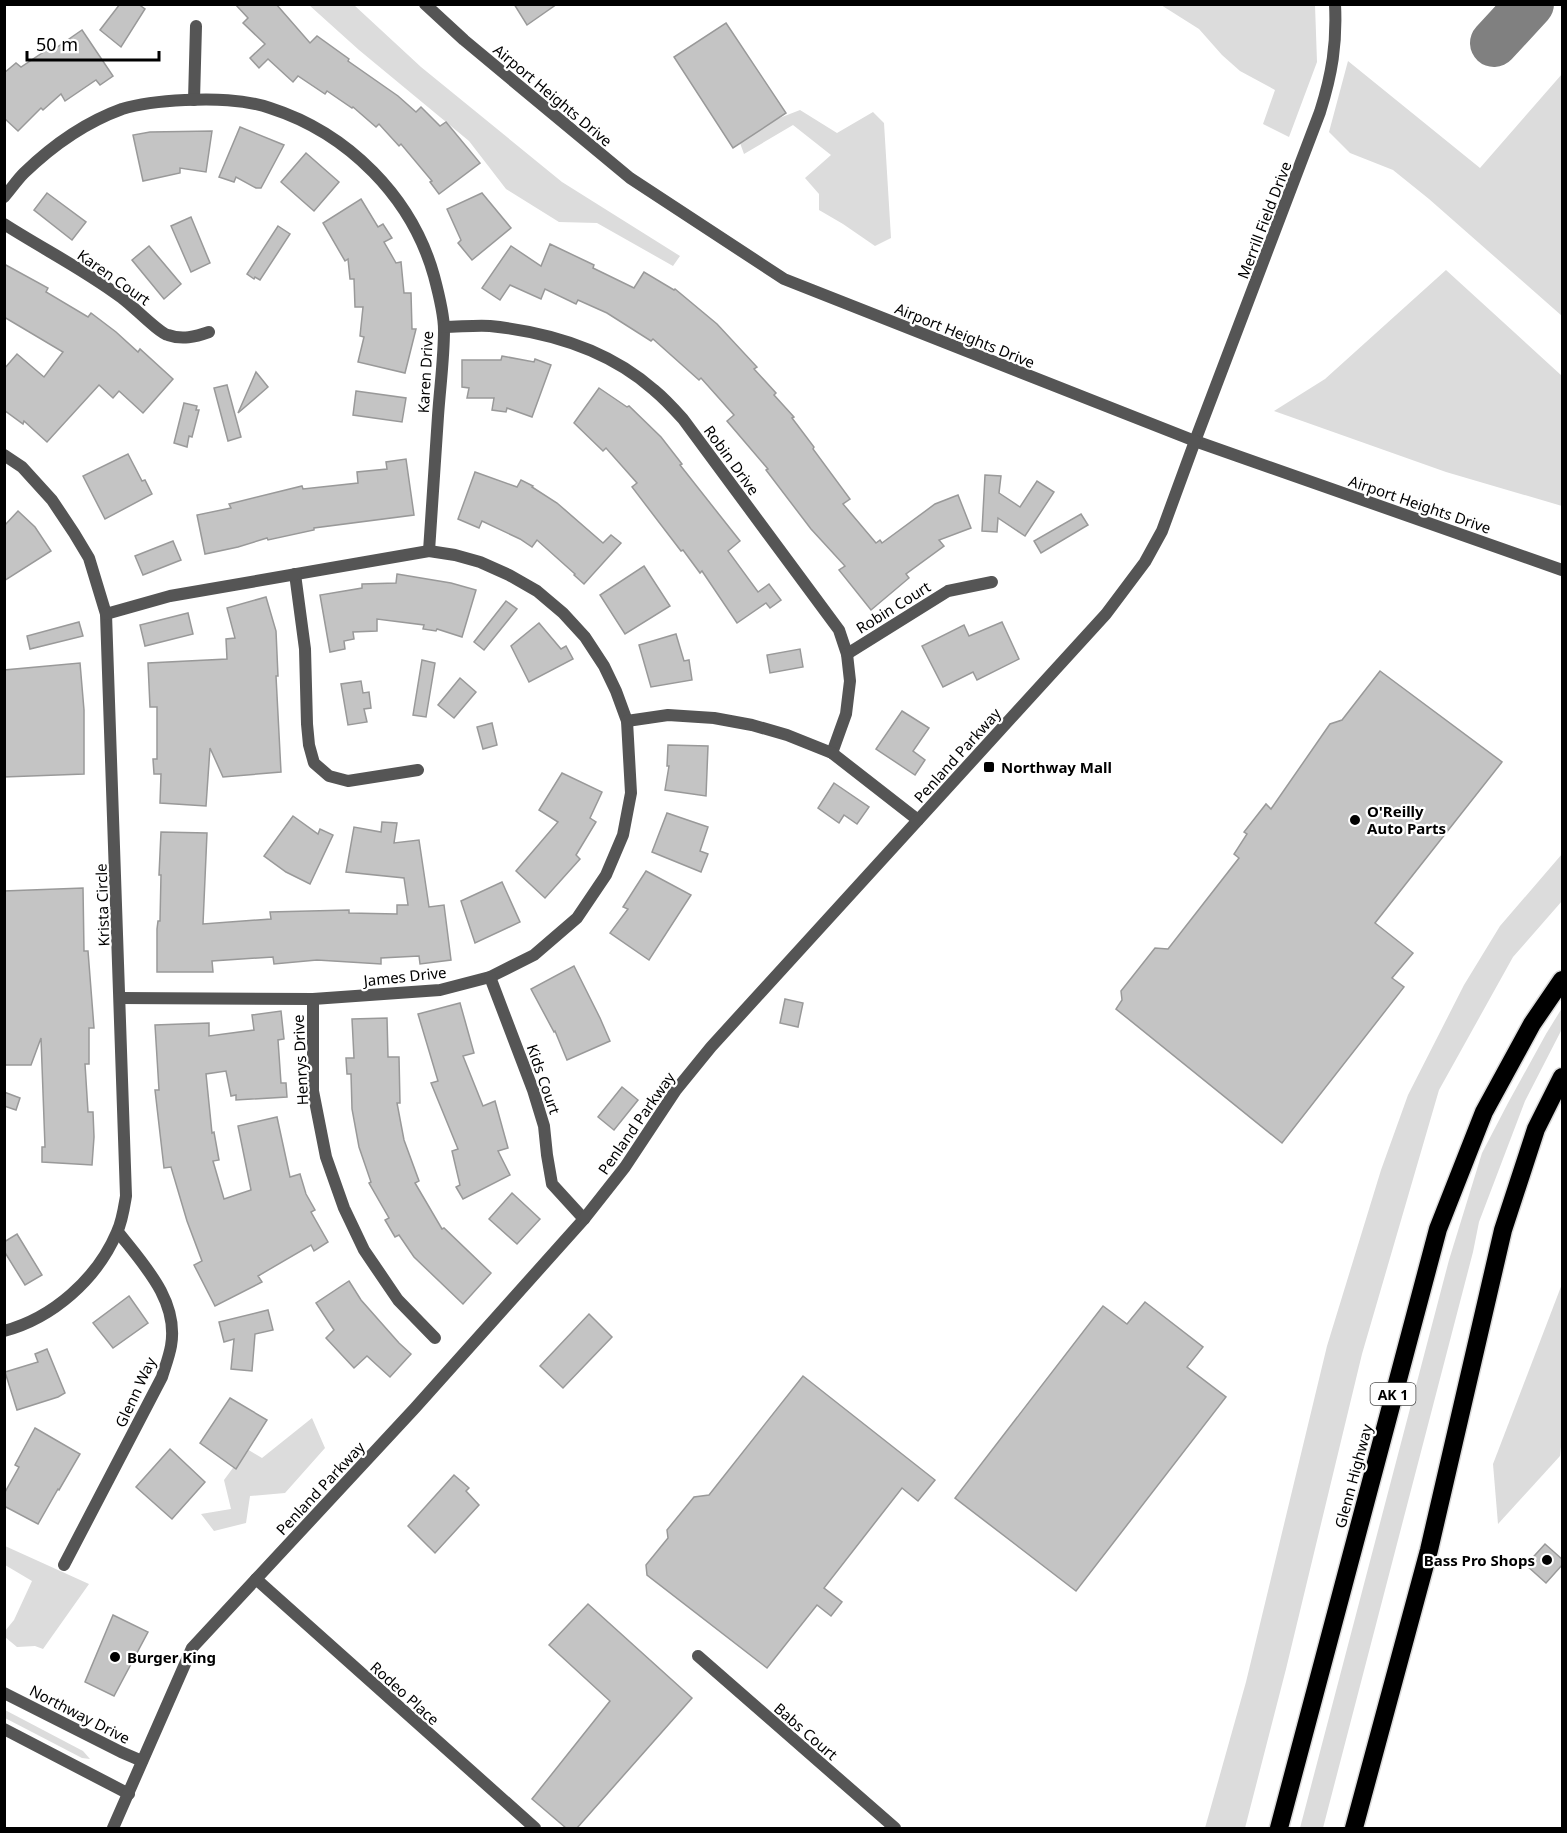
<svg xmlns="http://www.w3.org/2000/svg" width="1567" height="1833" viewBox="0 0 1567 1833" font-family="'Noto Sans',sans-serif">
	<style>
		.green { fill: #dcdcdc }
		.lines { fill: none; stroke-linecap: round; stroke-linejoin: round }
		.taxiway { stroke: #808080; stroke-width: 48 }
		.building { fill: #c4c4c4; stroke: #999; stroke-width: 1.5 }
		.motorway-casing { stroke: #dbdbdb; stroke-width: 21 }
		.minor { stroke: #555; stroke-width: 12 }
		.tertiary { stroke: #555; stroke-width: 12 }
		.motorway { stroke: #000; stroke-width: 18 }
		.poi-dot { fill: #000; stroke: #fff; stroke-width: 2 }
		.labels { text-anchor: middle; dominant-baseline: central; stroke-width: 4.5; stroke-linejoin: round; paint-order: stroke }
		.shield { fill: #fff; stroke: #4c4c4c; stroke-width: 1.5 }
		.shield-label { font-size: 14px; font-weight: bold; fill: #000 }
		.street-label { font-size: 15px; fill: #000; stroke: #fff }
		.poi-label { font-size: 15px; font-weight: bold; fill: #000; stroke: #fff; text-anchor: start }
	</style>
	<rect width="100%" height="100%" fill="#fff"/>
	<!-- green -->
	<g class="green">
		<polygon points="309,5 354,5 421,67 562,182 680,256 673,266 597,223 559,222 506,189 469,141 359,50"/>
		<polygon points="1161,5 1315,5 1317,62 1289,137 1263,124 1275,90 1240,71 1222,55 1199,29"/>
		<polygon points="1348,61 1480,168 1562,74 1562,316 1429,199 1393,170 1350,153 1329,132"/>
		<polygon points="800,110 837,133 873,112 884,123 891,238 875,246 843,224 819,210 819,194 805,178 831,155 793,125 744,154 740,143 777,119"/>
		<polygon points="1446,270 1562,376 1562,506 1446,472 1274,411 1325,379"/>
		<polygon points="1562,854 1562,901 1513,957 1439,1090 1362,1354 1286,1669 1245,1828 1205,1828 1246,1682 1327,1346 1381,1170 1408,1095 1464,985 1500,926"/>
		<polygon points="1562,1008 1562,1029 1525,1101 1479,1222 1473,1252 1323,1828 1300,1828 1449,1260 1482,1153 1508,1103 1546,1034"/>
		<polygon points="1562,1284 1562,1438 1560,1456 1498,1524 1493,1464"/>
		<polygon points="312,1418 325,1448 285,1493 250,1496 246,1523 214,1531 201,1514 231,1509 224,1480 247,1449 262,1458"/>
		<polygon points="5,1546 89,1584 43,1649 35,1646 17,1647 5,1637 5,1631 14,1620 32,1581 5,1565"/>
		<polygon points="5,1710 83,1751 90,1759 82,1758 5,1718"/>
	</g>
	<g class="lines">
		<!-- taxiway -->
		<polyline class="taxiway" points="1494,43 1530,4"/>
	</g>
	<!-- building -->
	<g class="building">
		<polygon points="120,4 138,4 145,9 121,47 100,30"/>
		<polygon points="235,4 276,4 310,43 317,36 349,59 348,61 398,96 416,112 421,107 440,126 446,122 480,163 439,194 430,182 432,181 401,144 399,146 379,124 376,127 353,107 352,108 327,91 325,94 298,76 293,82 268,59 259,68 250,58 265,44 243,23 248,18"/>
		<polygon points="514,4 557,4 527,25"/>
		<polygon points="726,23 786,113 733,148 674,57"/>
		<polygon points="82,30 113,76 100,85 96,80 65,101 61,94 43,110 41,108 18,131 4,118 4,73 16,63 21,67 51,47 53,50"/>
		<polygon points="240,127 284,145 261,188 256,188 236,177 234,182 219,177"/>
		<polygon points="212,131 206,172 180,168 180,173 143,181 133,135 150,132"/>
		<polygon points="306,153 339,182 314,211 281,182"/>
		<polygon points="47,193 86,222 72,240 34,210"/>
		<polygon points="482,193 511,228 472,260 458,243 461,240 447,209"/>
		<polygon points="361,199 378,227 383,224 392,238 384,242 396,263 401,262 404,293 411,293 412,329 416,329 405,373 358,362 364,337 360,336 363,307 355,307 354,279 350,279 348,259 345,261 323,223"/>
		<polygon points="191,217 210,263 191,272 171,226"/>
		<polygon points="278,226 290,234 260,280 255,277 254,279 247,274"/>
		<polygon points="550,244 594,265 593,268 634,288 644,272 674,290 675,289 717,324 757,367 754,369 776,393 774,395 794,417 792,418 814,447 813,449 850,499 843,504 876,543 880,540 882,543 935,504 958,495 971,528 939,540 944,546 906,574 909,578 871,610 839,570 845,566 811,529 766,470 768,469 727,421 734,415 701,378 699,380 653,339 651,341 607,313 578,300 576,304 545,289 541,299 510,285 500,300 482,288 511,246 541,266"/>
		<polygon points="149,246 181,284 164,299 132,260"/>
		<polygon points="4,264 48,288 46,292 88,317 91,313 116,332 138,352 140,349 173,379 143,413 119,391 113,398 99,385 47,442 24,421 23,424 4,410 4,369 17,354 44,377 63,352 4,317"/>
		<polygon points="502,356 534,362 535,359 551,365 532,417 507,408 506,412 492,410 494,398 467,398 469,388 462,387 462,360 501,360"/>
		<polygon points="256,372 268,387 238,413"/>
		<polygon points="227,385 241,437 228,441 214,388"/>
		<polygon points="599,388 627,407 629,406 661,437 682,464 680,465 740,541 728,551 758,592 769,584 781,600 770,608 766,603 737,623 702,571 700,573 683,550 681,551 632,487 637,483 606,448 603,451 574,423"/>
		<polygon points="356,391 406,398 402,422 353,415"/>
		<polygon points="184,403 197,406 196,410 199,410 192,437 189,436 187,447 174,443"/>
		<polygon points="128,454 142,481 145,480 152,494 105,519 83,476"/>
		<polygon points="406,459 414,515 314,528 314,530 268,540 267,538 238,547 205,554 197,515 231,508 229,504 302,486 303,489 358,483 357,472 387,469 386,462"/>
		<polygon points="475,472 517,487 521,480 533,486 532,487 557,503 603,543 611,535 621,543 584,584 574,575 575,574 537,540 532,547 520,539 482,521 479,528 458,519"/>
		<polygon points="985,475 1001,476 999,493 1020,507 1037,481 1054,492 1025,536 998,518 997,532 982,531"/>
		<polygon points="18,511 35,527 51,551 4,581 4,526"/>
		<polygon points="1081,514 1088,525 1041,553 1034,541"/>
		<polygon points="173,541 181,560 143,575 135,556"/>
		<polygon points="644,566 670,606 625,634 600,595"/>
		<polygon points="397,574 451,583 476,590 462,637 437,629 436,631 423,629 424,625 377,619 377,631 353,632 354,639 344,641 345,649 330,652 320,595 362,588 362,584 396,583"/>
		<polygon points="266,597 276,631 278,676 276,676 281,772 223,777 210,748 206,806 160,803 161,774 154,774 153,759 157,759 157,707 150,707 148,663 227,659 226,639 235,638 227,608"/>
		<polygon points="506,601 517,609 484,650 474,642"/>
		<polygon points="188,613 193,634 145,646 140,625"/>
		<polygon points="79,622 83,636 30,649 27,636"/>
		<polygon points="1002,622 1019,659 977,680 973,672 943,687 922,646 964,625 969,636"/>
		<polygon points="539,623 561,649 566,646 573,659 529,682 511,646"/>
		<polygon points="676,634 684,661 689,660 692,680 651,687 639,645"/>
		<polygon points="800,649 803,667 770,673 767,655"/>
		<polygon points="422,660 435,663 426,717 413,715"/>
		<polygon points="80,663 84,710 84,774 4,777 4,670"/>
		<polygon points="1380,671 1502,762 1375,923 1413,953 1392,978 1404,987 1282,1143 1116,1009 1122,1000 1121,991 1155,948 1168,949 1239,858 1234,854 1247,834 1244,832 1266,804 1271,809 1330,724 1342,720"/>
		<polygon points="460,678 476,692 454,718 438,705"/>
		<polygon points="361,681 363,693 369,692 371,708 364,709 367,722 348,725 341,684"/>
		<polygon points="902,711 929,728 913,751 925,760 915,775 876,749"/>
		<polygon points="492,723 497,745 483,749 477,727"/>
		<polygon points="668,745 708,746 706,796 665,790 669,766 667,766"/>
		<polygon points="562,773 602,792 590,818 596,822 576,855 580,859 545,898 516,871 558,822 539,810"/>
		<polygon points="834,783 869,807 857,824 844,815 839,823 818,808"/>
		<polygon points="667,813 708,827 700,851 708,854 701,872 652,852"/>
		<polygon points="293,816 318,834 320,829 333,835 310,884 286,872 264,856"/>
		<polygon points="382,822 397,823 394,843 419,840 429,907 444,905 451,960 420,964 419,956 381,958 381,964 317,960 274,964 273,957 212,961 213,972 157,972 157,929 158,921 160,921 161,875 159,875 161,832 207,833 203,924 271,919 270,912 349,910 349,913 397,914 397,905 408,905 404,878 346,872 354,827 381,832"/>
		<polygon points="646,871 691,895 649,960 610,933 628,909 623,907"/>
		<polygon points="502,882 520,922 475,943 461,901"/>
		<polygon points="83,888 84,951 88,951 94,1028 89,1028 89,1064 85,1064 88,1112 93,1112 94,1137 92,1165 42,1162 42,1147 45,1147 41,1038 31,1065 4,1065 4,891"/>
		<polygon points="574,966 600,1018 610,1041 567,1060 555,1031 554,1032 531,989"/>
		<polygon points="785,999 803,1003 798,1027 780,1023"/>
		<polygon points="460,1003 474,1053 463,1056 483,1106 495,1101 508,1148 498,1151 510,1175 463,1199 456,1187 460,1185 452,1151 458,1149 431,1083 438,1081 418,1014"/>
		<polygon points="281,1011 284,1039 278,1040 281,1083 286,1083 287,1097 236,1100 236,1095 231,1096 226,1071 206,1074 212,1133 214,1132 219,1160 213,1161 224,1199 251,1190 238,1126 277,1117 290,1177 300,1174 306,1194 315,1210 311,1212 328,1242 314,1251 311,1245 258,1276 262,1282 215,1306 194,1265 202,1261 187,1221 171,1167 164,1168 155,1090 159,1090 155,1025 209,1023 209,1036 254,1030 252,1015"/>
		<polygon points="387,1018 388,1057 399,1057 400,1103 397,1103 404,1140 419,1181 415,1183 442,1229 444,1228 491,1273 463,1304 414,1257 399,1235 395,1237 385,1220 389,1218 369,1183 371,1182 359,1147 352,1109 351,1074 347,1074 346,1058 354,1058 352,1019"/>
		<polygon points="622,1087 638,1100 614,1130 598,1117"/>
		<polygon points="4,1092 20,1098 16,1110 4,1106"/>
		<polygon points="512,1193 540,1219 517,1244 489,1219"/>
		<polygon points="17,1234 42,1275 25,1285 4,1251 4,1242"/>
		<polygon points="349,1281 361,1300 399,1343 411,1354 390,1377 367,1356 354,1368 326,1338 334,1330 316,1303"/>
		<polygon points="129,1296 148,1323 113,1348 93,1323"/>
		<polygon points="1145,1302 1203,1347 1187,1367 1226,1397 1076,1591 955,1498 1103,1306 1127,1324"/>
		<polygon points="268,1310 273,1330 255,1334 252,1371 231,1369 234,1339 224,1342 219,1322"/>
		<polygon points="589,1314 612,1337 563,1388 540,1366"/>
		<polygon points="47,1349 65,1393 58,1397 17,1410 5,1372 38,1362 35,1354"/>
		<polygon points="803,1376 935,1480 918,1501 902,1488 824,1588 842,1602 831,1616 817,1605 767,1668 647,1575 646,1565 668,1538 667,1530 694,1497 709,1495"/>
		<polygon points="230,1398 267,1420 236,1469 200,1443"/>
		<polygon points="35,1428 80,1454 59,1490 58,1489 38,1524 4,1506 4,1494 19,1467 15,1465"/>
		<polygon points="170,1449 205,1482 172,1519 136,1487"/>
		<polygon points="454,1475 469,1488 466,1491 479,1505 435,1553 408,1526"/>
		<polygon points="1545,1544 1563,1560 1563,1564 1546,1583 1526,1565"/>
		<polygon points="588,1604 692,1698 577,1828 566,1828 532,1799 610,1701 549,1645"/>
		<polygon points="113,1615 148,1632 114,1696 85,1682"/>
	</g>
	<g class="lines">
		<defs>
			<g id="motorway">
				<polyline points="1279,1828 1438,1229 1484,1112 1532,1024 1562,980"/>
				<polyline points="1354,1828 1429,1550 1503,1230 1536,1129 1562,1077"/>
			</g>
		</defs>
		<!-- motorway casing -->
		<use href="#motorway" class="motorway-casing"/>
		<!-- minor -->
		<g class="minor">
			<polyline points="194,100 196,26"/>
			<path d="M4,197C11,189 17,180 24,173C52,146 86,122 122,109C142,103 164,101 185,100C213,99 243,99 270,108C348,133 412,197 434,276C438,291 444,315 444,330C444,358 440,387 438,416C435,461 432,506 429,551"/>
			<path d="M4,224C43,249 85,270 122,298C132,305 159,333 168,335C182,340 195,337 209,332"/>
			<path d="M444,327C459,327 475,325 490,326C548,332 609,350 654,390C665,399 674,409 683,419L839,630L847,654L850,681L846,714L832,753"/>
			<path d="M1195,441L1320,112C1332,74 1337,44 1335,4"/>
			<path d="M4,455L22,467L52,500L74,533L89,558L106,614L126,1196C124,1208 122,1222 117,1232C97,1279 53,1318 4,1331"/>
			<polyline points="295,574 305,649 307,724 309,745 314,763 329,776 348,781 418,770"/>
			<polyline points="106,614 170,596 429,551 455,555 480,562 509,575 537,591 563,613 585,637 604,666 616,691 627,721 631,793 623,835 606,875 577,918 534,955 490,977 440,990 313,999 120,998"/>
			<polyline points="847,654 948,591 992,582"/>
			<polyline points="627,721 668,715 714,718 752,725 787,735 832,753 918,820"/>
			<polyline points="490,977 533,1090 544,1126 547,1155 552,1184 584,1219"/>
			<polyline points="313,999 313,1091 326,1157 344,1208 364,1250 398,1300 435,1338"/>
			<path d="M64,1565L162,1377C165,1367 169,1357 171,1346C179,1301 144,1265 118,1232"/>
			<polyline points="256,1579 535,1828"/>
			<polyline points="698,1656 895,1828"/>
			<polyline points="4,1693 121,1752 142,1761"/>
			<polyline points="4,1729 129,1794"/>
		</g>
		<!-- tertiary -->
		<g class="tertiary">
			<polyline points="425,4 464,40 630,178 784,279 1195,441 1562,570"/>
			<polyline points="113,1828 192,1648 415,1408 584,1219 625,1167 676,1090 711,1047 1106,614 1145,562 1162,531 1195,441"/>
		</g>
		<!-- motorway -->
		<use href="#motorway" class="motorway"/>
	</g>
	<!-- markers -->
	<g class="poi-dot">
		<rect x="983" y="761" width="12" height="12" rx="3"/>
		<circle cx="1355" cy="820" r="6"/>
		<circle cx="1547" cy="1560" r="6"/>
		<circle cx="115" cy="1657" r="6"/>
	</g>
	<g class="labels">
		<!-- shield labels -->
		<rect class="shield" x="1370.5" y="1383" width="45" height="22" rx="4.5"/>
		<g class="shield-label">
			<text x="1393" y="1394">AK 1</text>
		</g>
		<!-- street labels -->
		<g class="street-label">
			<text transform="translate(553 95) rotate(40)">Airport Heights Drive</text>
			<text transform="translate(1264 220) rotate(-69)">Merrill Field Drive</text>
			<text transform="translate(114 277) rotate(35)">Karen Court</text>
			<text transform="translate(965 335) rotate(22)">Airport Heights Drive</text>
			<text transform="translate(425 372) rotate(-87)">Karen Drive</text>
			<text transform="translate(732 460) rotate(54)">Robin Drive</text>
			<text transform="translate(1420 504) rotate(19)">Airport Heights Drive</text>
			<text transform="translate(893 607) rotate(-32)">Robin Court</text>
			<text transform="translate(957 755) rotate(-48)">Penland Parkway</text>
			<text transform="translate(102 905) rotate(-92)">Krista Circle</text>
			<text transform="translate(405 976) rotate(-6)">James Drive</text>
			<text transform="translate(300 1060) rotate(-93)">Henrys Drive</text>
			<text transform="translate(544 1079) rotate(71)">Kids Court</text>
			<text transform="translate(636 1123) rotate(-55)">Penland Parkway</text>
			<text transform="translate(135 1392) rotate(-65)">Glenn Way</text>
			<text transform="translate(1353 1476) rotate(-75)">Glenn Highway</text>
			<text transform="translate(320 1488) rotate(-47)">Penland Parkway</text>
			<text transform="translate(405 1693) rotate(42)">Rodeo Place</text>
			<text transform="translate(80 1714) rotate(27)">Northway Drive</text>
			<text transform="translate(806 1731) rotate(41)">Babs Court</text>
		</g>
		<!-- poi labels -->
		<g class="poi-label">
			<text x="1001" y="767">Northway Mall</text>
			<text x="1367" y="811">O'Reilly<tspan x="1367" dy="17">Auto Parts</tspan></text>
			<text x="1535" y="1560" text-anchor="end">Bass Pro Shops</text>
			<text x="127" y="1657">Burger King</text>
		</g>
	</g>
	<!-- border -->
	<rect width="1567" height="1833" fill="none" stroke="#000000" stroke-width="12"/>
	<!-- scale -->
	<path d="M27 51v9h132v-9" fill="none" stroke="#000000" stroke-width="3"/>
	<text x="36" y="51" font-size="18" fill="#000000" stroke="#ffffff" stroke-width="4.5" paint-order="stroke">50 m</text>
</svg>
